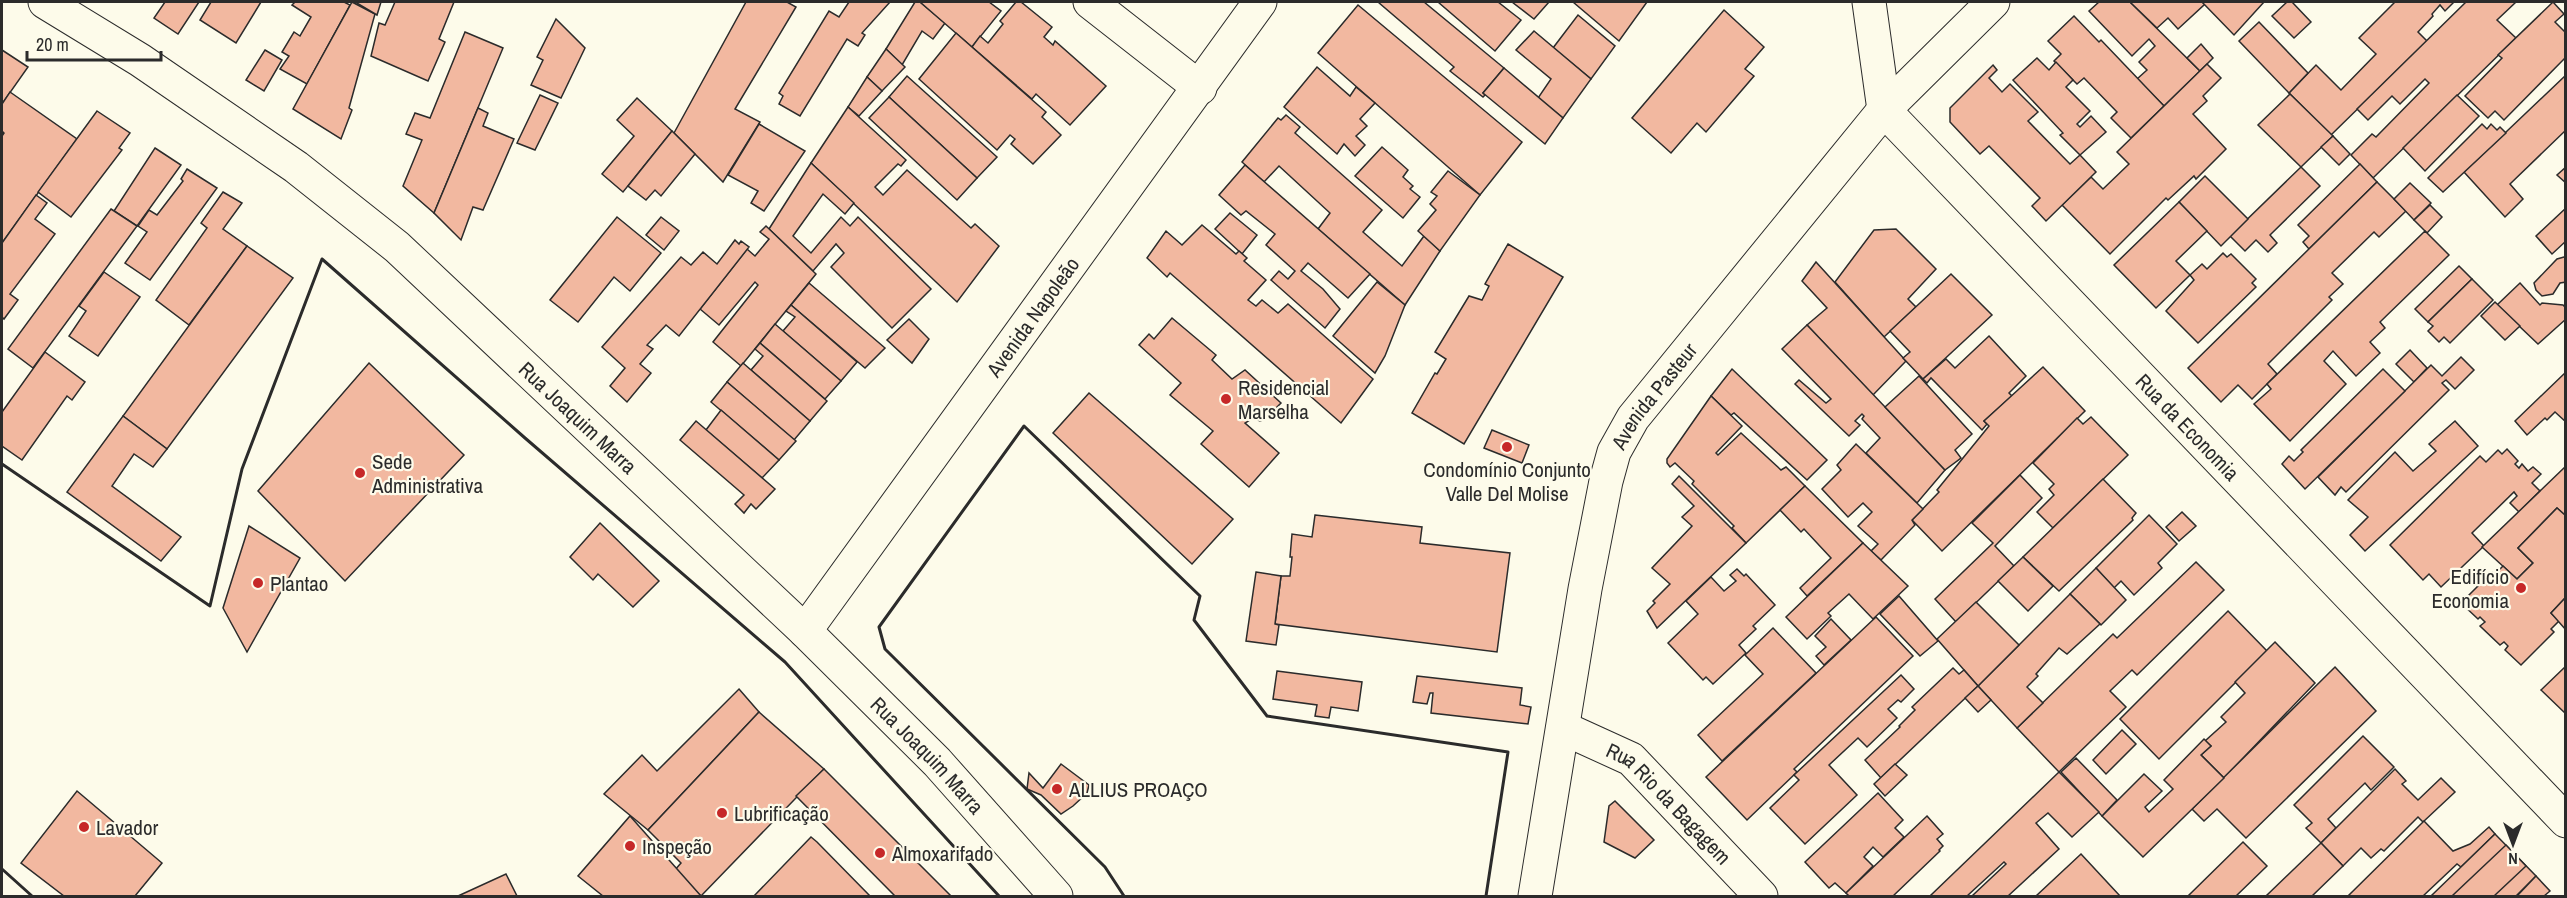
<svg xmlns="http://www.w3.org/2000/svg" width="2567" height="898" viewBox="0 0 2567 898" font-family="'Archivo Narrow',sans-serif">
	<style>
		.building { fill: #f2b8a0; stroke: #2b2b2b; stroke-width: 1.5 }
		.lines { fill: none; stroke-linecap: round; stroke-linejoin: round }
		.minor-casing { stroke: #2b2b2b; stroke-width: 35 }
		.minor { stroke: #fdfbea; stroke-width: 33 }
		.wall { stroke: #2b2b2b; stroke-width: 3 }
		.poi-dot { fill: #c62828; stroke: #fdfbea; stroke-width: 2 }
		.labels { text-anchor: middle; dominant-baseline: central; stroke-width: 4.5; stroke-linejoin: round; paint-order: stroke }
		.street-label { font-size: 21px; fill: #2b2b2b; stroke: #fdfbea }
		.poi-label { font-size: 21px; fill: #2b2b2b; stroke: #fdfbea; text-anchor: start }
	</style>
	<rect width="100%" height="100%" fill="#fdfbea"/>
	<!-- building -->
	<g class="building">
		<polygon points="165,2 199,2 178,34 154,18"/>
		<polygon points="211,2 261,2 236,43 200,20"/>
		<polygon points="295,2 344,2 350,5 307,84 280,69 289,56 282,52 294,32 300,36 311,17 292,5"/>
		<polygon points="352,2 375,14 349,108 352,110 341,139 293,109"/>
		<polygon points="355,2 381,2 377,15"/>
		<polygon points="395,2 454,2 439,39 445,42 428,81 371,56 379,23 385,25"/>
		<polygon points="746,2 787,2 796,7 735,109 760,122 723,182 674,133"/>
		<polygon points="849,2 890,2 862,33 865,35 858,46 847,39 800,116 779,104 783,96 779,93 829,11 839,17"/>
		<polygon points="915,2 920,2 945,23 933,39 922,31 902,65 886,49"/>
		<polygon points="920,2 989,2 1001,11 972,47"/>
		<polygon points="1016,2 1021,2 1052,27 1044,37 1053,45 1055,41 1106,86 1070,125 1036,94 1032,99 972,47 980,36 988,43 1003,24 1000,21"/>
		<polygon points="1378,2 1424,2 1504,68 1483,93 1485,95 1483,97 1450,71 1454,67"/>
		<polygon points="1438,2 1498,2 1521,20 1495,51"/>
		<polygon points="1512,2 1549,2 1534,19"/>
		<polygon points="1573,2 1647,2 1619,41"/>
		<polygon points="2099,2 2130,2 2200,71 2164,106 2137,79 2147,70 2139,62 2155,46 2149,39 2132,56 2089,11"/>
		<polygon points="2130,2 2202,2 2205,4 2178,29 2168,18 2157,28"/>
		<polygon points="2202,2 2264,2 2234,35"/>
		<polygon points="2287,2 2292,2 2311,22 2294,38 2272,16"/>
		<polygon points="2395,2 2454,2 2445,11 2440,5 2432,14 2433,16 2418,32 2427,41 2331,135 2289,93 2316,65 2341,90 2376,54 2359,38"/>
		<polygon points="2466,2 2516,2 2497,20 2516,38 2373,178 2351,155 2372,134 2376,137 2429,83 2425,79 2400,104 2392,96 2368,120 2357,109"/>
		<polygon points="2553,2 2564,14 2555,22 2566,33 2566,57 2504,120 2495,111 2488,118 2465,96 2502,58 2498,55"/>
		<polygon points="1358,5 1522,142 1480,195 1318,53"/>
		<polygon points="1724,10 1764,47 1745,69 1754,76 1706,132 1697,123 1671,153 1632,118"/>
		<polygon points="1578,15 1615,46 1591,79 1553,48"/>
		<polygon points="2074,16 2099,42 2101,40 2164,106 2131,138 2111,118 2117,112 2084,78 2077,84 2054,61 2061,54 2048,41"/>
		<polygon points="556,19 585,48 561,98 531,85 543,60 537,57"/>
		<polygon points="2259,22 2308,73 2289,93 2239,41"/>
		<polygon points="1534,31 1591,79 1563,118 1538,98 1551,79 1516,50"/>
		<polygon points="465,32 503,48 434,213 403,186 422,140 406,134 415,113 430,118"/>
		<polygon points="956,33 1046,112 1042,117 1061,135 1033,164 1011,144 1015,139 1010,135 997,150 919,79"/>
		<polygon points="2201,44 2213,58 2200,71 2187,58"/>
		<polygon points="886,49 905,67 882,91 867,77"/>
		<polygon points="2,50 28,67 2,104"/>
		<polygon points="265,50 282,60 264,91 246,80"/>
		<polygon points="2037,58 2049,70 2056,62 2073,80 2066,87 2090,111 2077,124 2080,127 2091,116 2106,132 2080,155 2060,135 2063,133 2013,80"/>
		<polygon points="2207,64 2221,78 2203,96 2207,101 2193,114 2226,149 2196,179 2194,176 2168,200 2166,198 2110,254 2062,205 2091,177 2103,189 2129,164 2117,152"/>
		<polygon points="1993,65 1997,70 1989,78 2002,92 2010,84 2038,112 2028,121 2070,164 2080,155 2096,172 2046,221 2032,206 2040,198 1989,146 1980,154 1950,122 1950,108"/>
		<polygon points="1317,67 1350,96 1356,87 1375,103 1360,119 1367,126 1356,136 1365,145 1355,156 1344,144 1337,154 1284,107"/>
		<polygon points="1504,68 1563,118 1545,144 1483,93"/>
		<polygon points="2566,75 2566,130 2510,184 2523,199 2505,217 2464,172"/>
		<polygon points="907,76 997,157 977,178 889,97"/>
		<polygon points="867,77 882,91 859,116 848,107"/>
		<polygon points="10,92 77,139 2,243 2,136 4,133 2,131 2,104"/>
		<polygon points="2290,94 2333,136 2301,167 2258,125"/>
		<polygon points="540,95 558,103 535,150 517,143"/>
		<polygon points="2457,95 2479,116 2425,171 2403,148"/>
		<polygon points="889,97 977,178 957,200 869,118"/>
		<polygon points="637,98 672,131 623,192 602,174 634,136 617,120"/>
		<polygon points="848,107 906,160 901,166 898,164 875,187 883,195 907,170 971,228 975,224 999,246 957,302 811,163"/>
		<polygon points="478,108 488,113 483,126 514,139 483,210 473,207 461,240 434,213"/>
		<polygon points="97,111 130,133 119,148 122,150 71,217 38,192"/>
		<polygon points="1286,115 1300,127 1295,133 1382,210 1363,232 1402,266 1424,236 1440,251 1405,305 1318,229 1330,213 1279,166 1264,182 1242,162 1278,118 1281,120"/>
		<polygon points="759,124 805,151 764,211 751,203 758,191 728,175"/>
		<polygon points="2482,124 2487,129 2491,124 2497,130 2500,127 2506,133 2443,192 2428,178"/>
		<polygon points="672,131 695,154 661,196 655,190 646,200 628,186"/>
		<polygon points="2333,136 2350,154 2339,165 2321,147"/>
		<polygon points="1382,147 1408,170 1403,177 1413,186 1410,189 1420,197 1403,218 1355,176"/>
		<polygon points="155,148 181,165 137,226 114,211"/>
		<polygon points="811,163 854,203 845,214 823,194 793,236 811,253 841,217 850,226 858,217 931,289 892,328 831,267 844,253 836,244 813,271 769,229"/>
		<polygon points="2360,164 2377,182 2309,249 2303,242 2309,236 2298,225"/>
		<polygon points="1245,165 1370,274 1348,298 1308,263 1301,271 1323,289 1340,309 1325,328 1271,280 1279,271 1288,279 1295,271 1266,245 1275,234 1246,211 1241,215 1219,195"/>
		<polygon points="2301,167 2320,186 2270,235 2277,243 2268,252 2256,240 2245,251 2230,236"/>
		<polygon points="2566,167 2566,183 2557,175"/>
		<polygon points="187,169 217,188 150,280 125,263 147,232 138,226 149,210 157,215 183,181 181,179"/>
		<polygon points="1448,171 1480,195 1440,251 1418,231 1436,210 1430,204 1437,196 1431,192"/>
		<polygon points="2205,176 2248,219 2221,246 2179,202"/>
		<polygon points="2377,182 2406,211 2379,237 2374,232 2332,273 2343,284 2329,297 2332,300 2268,364 2277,374 2252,399 2238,385 2221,402 2188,368"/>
		<polygon points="2410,183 2431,203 2414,220 2394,199"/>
		<polygon points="223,192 242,203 223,229 247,246 189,325 156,300 207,228 201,223"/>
		<polygon points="36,195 47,203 35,219 55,234 10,294 18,300 4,319 2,317 2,243"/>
		<polygon points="2179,202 2207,231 2176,261 2190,275 2156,308 2114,265"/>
		<polygon points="2430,205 2442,217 2427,233 2414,220"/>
		<polygon points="2566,208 2566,241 2552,254 2536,236"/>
		<polygon points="111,209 137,226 33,368 8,349"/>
		<polygon points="1230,213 1257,235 1242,254 1215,229"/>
		<polygon points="617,217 661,253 630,291 614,277 578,322 550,300"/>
		<polygon points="661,217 679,231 664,250 646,235"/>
		<polygon points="1202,225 1236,254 1239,251 1247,258 1244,261 1266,280 1248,300 1256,306 1262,300 1278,313 1288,304 1373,379 1341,423 1170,273 1167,277 1147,258 1166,231 1182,245"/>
		<polygon points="766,226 816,274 741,366 713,342 758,285 755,282 719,325 700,309 747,249 755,256 769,239 760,232"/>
		<polygon points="1896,229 1936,269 1908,299 1916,307 1884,337 1835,282 1874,230"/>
		<polygon points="2425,231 2449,255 2380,322 2385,328 2370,342 2380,353 2356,376 2333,351 2324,361 2346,384 2290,441 2254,404 2271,389 2267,384"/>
		<polygon points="735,240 739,244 741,241 749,247 679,336 666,325 647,345 653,349 640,364 651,373 627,402 610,386 625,368 602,347 681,257 691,265 703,252 717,264"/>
		<polygon points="1508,244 1563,277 1464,444 1412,413 1435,373 1437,374 1446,359 1435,352 1469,296 1482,300 1489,286 1485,284"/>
		<polygon points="247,246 293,278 167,449 123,416"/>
		<polygon points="2223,253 2227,257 2231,254 2256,279 2252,283 2256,287 2198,343 2166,311 2194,280 2190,275 2202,264 2207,269"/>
		<polygon points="2564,257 2566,257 2566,282 2560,283 2553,294 2542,296 2536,290 2534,283 2557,259"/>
		<polygon points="1816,262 1906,361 1873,395 1807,325 1827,308 1802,281"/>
		<polygon points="2459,266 2472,279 2428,322 2415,309"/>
		<polygon points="104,272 140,297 98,356 69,336 86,311 79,306"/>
		<polygon points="1951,274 1992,315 1923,379 1903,358 1910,352 1890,331"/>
		<polygon points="2472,279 2493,300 2450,343 2444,337 2439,342 2428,331 2433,326 2428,322"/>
		<polygon points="1377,282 1405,305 1385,356 1375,373 1333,336"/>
		<polygon points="809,283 885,348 865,368 791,305"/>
		<polygon points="2520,283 2540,305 2542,303 2563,305 2566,308 2566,319 2538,344 2497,305"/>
		<polygon points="2495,302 2520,326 2505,340 2481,316"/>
		<polygon points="791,305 857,362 841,381 783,331 795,317 786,311"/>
		<polygon points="1172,318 1216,355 1212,360 1232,379 1245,370 1281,403 1265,419 1260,421 1253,418 1245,423 1279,453 1249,487 1201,444 1213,431 1170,395 1181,383 1139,345 1149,334 1154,339"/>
		<polygon points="909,319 929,339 912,363 887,340"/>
		<polygon points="775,324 841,381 825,399 760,343"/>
		<polygon points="1807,325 1945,470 1917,503 1866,453 1880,438 1862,419 1864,416 1862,414 1855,421 1860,425 1849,436 1795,384 1799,380 1826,403 1831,399 1782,349"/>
		<polygon points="1989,336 2026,376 2009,393 2012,396 1984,421 1987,424 1982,430 1931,378 1927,383 1923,379 1946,359 1955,368"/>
		<polygon points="760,343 827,401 810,421 751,370 763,356 755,349"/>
		<polygon points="2410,350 2427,368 2414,382 2396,364"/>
		<polygon points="45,352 85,382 72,400 67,396 22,460 2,446 2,412"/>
		<polygon points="2461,357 2474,370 2455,389 2446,380 2442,383 2449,390 2346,492 2341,487 2335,495 2318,477 2431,365 2442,376"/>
		<polygon points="369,363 464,455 345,581 258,491"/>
		<polygon points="743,363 810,421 794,440 727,382"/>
		<polygon points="2043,367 2085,411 1942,551 1912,520 1939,492 1937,490 1989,426 1984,421"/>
		<polygon points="1732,369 1827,460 1807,480 1734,413 1731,415 1711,396"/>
		<polygon points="2383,369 2405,391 2305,489 2282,464 2289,456 2294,461 2303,452 2301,450"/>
		<polygon points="2566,372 2566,422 2555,412 2547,420 2545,418 2527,435 2515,421"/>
		<polygon points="1919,376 1972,434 1955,450 1961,458 1945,470 1885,407"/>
		<polygon points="727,382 796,441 779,460 711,402"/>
		<polygon points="1089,393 1233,519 1192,564 1053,433"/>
		<polygon points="1711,396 1742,426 1716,453 1718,455 1741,433 1781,470 1786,467 1805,486 1746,543 1732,528 1734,526 1692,484 1694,481 1675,463 1670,467 1667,463 1667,459"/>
		<polygon points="721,410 779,460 762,478 706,430"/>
		<polygon points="123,416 167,449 153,467 134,454 112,486 181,537 161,561 67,492"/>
		<polygon points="2091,417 2128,455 2053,528 2037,512 2054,495 2049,489 2054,484 2033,463 2077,418 2083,424"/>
		<polygon points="696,421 775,489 756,509 751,504 744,513 735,504 744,495 680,440"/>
		<polygon points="2455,421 2478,446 2365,551 2350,535 2368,517 2348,500 2395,452 2413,471 2436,451 2429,444"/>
		<polygon points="1492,430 1529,445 1522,463 1484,448"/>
		<polygon points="1856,444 1923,509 1912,520 1915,525 1881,560 1871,551 1878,544 1858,526 1872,512 1863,503 1848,517 1822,489 1841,470 1837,465"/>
		<polygon points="2507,449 2518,461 2515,464 2519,468 2522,464 2528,471 2533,467 2541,474 2532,483 2540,491 2519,512 2510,503 2517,496 2514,492 2472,533 2484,546 2441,587 2429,574 2423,580 2390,545 2480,456 2486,462 2498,450 2502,454"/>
		<polygon points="2566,466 2566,516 2557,508 2518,548 2533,563 2517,579 2482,547"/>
		<polygon points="2020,475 2042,498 1995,546 2014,566 1956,622 1935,599 1993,543 1972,523"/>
		<polygon points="1679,476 1746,543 1657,628 1647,611 1655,603 1653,601 1670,584 1652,568 1692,526 1682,517 1694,506 1672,484"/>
		<polygon points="2103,479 2136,513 2132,518 2133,520 2059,591 2023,557"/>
		<polygon points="1805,486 1863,543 1807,596 1800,588 1831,558 1804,529 1801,532 1780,510"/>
		<polygon points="2557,508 2566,516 2566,597 2551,613 2559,621 2551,629 2554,632 2521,665 2505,650 2508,646 2504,642 2500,645 2480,626 2485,622 2480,617 2478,619 2461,603 2492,572 2495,574 2503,566 2517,579 2533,563 2518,548"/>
		<polygon points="2182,512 2196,526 2179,541 2166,527"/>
		<polygon points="1315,515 1422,527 1420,543 1510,553 1497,652 1275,624 1281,576 1290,576 1292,557 1290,557 1292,534 1312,537"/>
		<polygon points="2149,515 2177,544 2158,563 2162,568 2134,595 2121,581 2114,588 2096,568"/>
		<polygon points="600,523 659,581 633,607 598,574 593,580 570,557"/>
		<polygon points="249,526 300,558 247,652 223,608"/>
		<polygon points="1863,543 1908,586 1873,619 1849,594 1828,613 1831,616 1807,639 1786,617"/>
		<polygon points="2023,557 2053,586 2028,611 1998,581"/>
		<polygon points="2196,562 2224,590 2137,675 2132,670 2110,691 2126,707 2059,772 2017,728 2113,634 2117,638"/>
		<polygon points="2096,568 2126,600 2101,625 2070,594"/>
		<polygon points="1737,569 1744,576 1746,574 1775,605 1753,626 1756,629 1739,645 1746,653 1713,684 1706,677 1703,680 1668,643 1698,614 1686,601 1711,577 1724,591 1736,581 1730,575"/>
		<polygon points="1256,572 1281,576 1275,624 1279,625 1276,645 1246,641"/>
		<polygon points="2070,594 2100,624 2067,654 2059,648 2036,674 2038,676 2027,687 2043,703 2017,728 1978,686"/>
		<polygon points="1899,596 1938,641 1920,656 1880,614"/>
		<polygon points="2566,597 2566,630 2551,613"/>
		<polygon points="1976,602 2019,645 1978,686 1937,639"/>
		<polygon points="2228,611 2267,651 2159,759 2120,719"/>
		<polygon points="1876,617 1913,656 1794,769 1797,772 1747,820 1706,777"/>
		<polygon points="1831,619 1851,640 1824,665 1816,656 1826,647 1815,636"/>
		<polygon points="1773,628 1816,673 1722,761 1698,735 1763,674 1745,655"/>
		<polygon points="2275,642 2315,683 2224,778 2201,755 2211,746 2205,741 2226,722 2221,717 2245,693 2235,682"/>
		<polygon points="2566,666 2566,714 2541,690"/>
		<polygon points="2335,667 2376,711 2246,838 2217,809 2204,821 2192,809"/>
		<polygon points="1953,668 1959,674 1964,670 1978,686 1881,778 1865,760 1900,727 1899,726 1915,710 1912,707"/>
		<polygon points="1277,671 1362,682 1358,711 1331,707 1329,718 1315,716 1317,705 1273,699"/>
		<polygon points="1901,675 1914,689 1901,702 1898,700 1888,709 1897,718 1867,747 1858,738 1829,765 1857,795 1805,844 1770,808 1799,780 1794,775"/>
		<polygon points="1417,676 1522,688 1520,705 1531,707 1528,724 1431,713 1433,693 1430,693 1427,704 1413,702"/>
		<polygon points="1978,686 1991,700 1978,712 1965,698"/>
		<polygon points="739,689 759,712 648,830 604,794 642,755 657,771"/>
		<polygon points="759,712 824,769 701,896 674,871 681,863 648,830"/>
		<polygon points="2122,730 2136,744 2106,774 2093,760"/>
		<polygon points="2363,736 2394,767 2371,790 2365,783 2328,819 2336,828 2321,843 2306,828 2312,823 2294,805"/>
		<polygon points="2204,739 2211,746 2201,755 2224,778 2143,857 2102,816 2144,774 2162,791 2145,807 2149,812 2173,789 2164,780"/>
		<polygon points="2076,758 2117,800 2102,816 2061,772"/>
		<polygon points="1061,764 1089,785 1087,793 1073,806 1061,814 1041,795 1027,789 1029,773 1043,788"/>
		<polygon points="1895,764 1907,775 1885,796 1874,784"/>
		<polygon points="824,769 951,896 895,896 796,796"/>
		<polygon points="2395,769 2406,781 2402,784 2418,800 2441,778 2455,792 2423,822 2418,817 2384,851 2381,849 2371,858 2361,848 2343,866 2321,843"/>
		<polygon points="2059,772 2099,812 2072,837 2048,813 2036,823 2059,849 2008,896 1972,896 2006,864 2004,862 1967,896 1930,896"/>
		<polygon points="77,791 162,863 135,896 64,896 21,863"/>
		<polygon points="1878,793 1903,820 1895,828 1904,837 1883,857 1873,847 1864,857 1873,866 1846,893 1835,883 1829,888 1805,862"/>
		<polygon points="1615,801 1654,840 1635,858 1604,842 1609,806"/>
		<polygon points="630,816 701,896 603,896 578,876"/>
		<polygon points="1927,816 1943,834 1937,839 1943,846 1939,850 1940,851 1893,896 1849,896 1846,893"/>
		<polygon points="2424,821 2453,851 2470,844 2489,827 2495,834 2461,867 2457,864 2423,896 2348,896"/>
		<polygon points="2495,834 2536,876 2516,896 2431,896"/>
		<polygon points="811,837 817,842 870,896 754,896"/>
		<polygon points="2243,842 2267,866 2236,896 2188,896"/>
		<polygon points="2321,843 2343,866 2312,896 2266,896"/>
		<polygon points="2506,845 2526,866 2494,896 2452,896"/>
		<polygon points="2081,854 2120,896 2036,896"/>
		<polygon points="506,874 517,896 458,896"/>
		<polygon points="2536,876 2550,891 2544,896 2517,896"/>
	</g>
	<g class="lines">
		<defs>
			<g id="minor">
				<path id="s1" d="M45,2L140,60L296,167L397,247L805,631L937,762L1056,896"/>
				<polyline points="1090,2 1200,88"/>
				<path id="s2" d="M1869,2L1884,110L2566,821"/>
				<path id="s3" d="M805,631L1260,2"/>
				<path id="s4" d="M1563,728L1631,759L1761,896"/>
				<path id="s5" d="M1535,896L1585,589L1606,481L1614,452L1633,418L1884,110L1993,2"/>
			</g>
		</defs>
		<!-- minor casing -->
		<use href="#minor" class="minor-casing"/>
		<!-- minor -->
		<use href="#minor" class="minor"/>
		<!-- wall -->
		<g class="wall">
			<polyline points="2,464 210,606 242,469 322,259 525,438 785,662 999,896"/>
			<polyline points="2,869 32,896"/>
			<polyline points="1124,896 1105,867 885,649 879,627 1024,426 1200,596 1194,620 1267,716 1508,752 1486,896"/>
		</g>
	</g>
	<!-- markers -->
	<g class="poi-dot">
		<circle cx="1226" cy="399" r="6"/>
		<circle cx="1507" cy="447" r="6"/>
		<circle cx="360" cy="473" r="6"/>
		<circle cx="258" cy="583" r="6"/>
		<circle cx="2521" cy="588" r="6"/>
		<circle cx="1057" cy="789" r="6"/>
		<circle cx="722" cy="813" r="6"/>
		<circle cx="84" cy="827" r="6"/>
		<circle cx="630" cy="846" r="6"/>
		<circle cx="880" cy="853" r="6"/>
	</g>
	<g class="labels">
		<!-- street labels -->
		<g class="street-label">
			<text stroke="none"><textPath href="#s3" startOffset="388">Avenida Napoleão</textPath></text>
			<text stroke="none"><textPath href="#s5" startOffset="520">Avenida Pasteur</textPath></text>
			<text stroke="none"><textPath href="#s1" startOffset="678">Rua Joaquim Marra</textPath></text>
			<text stroke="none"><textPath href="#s2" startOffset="548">Rua da Economia</textPath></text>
			<text stroke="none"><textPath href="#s1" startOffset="1164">Rua Joaquim Marra</textPath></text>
			<text stroke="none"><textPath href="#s4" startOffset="132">Rua Rio da Bagagem</textPath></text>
		</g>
		<!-- poi labels -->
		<g class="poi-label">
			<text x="1238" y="387">Residencial<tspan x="1238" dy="24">Marselha</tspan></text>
			<text x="372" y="461">Sede<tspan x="372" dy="24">Administrativa</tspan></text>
			<text x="1507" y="469" text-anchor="middle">Condomínio Conjunto<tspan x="1507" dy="24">Valle Del Molise</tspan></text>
			<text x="2509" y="576" text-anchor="end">Edifício<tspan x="2509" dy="24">Economia</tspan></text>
			<text x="270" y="583">Plantao</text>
			<text x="1069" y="789">ALLIUS PROAÇO</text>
			<text x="734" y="813">Lubrificação</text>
			<text x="96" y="827">Lavador</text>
			<text x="642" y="846">Inspeção</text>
			<text x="892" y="853">Almoxarifado</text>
		</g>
	</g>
	<!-- border -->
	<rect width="2567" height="898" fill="none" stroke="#2b2b2b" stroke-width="6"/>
	<!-- north arrow -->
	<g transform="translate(2513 844) rotate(180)" stroke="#fdfbea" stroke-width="4.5" paint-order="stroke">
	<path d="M0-4.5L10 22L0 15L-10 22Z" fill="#2b2b2b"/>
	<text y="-9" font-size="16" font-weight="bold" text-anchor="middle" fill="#2b2b2b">N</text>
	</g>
	<!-- scale -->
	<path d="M27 51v9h134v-9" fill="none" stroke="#2b2b2b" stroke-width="3"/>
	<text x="36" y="51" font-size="18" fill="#2b2b2b" stroke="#fdfbea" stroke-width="4.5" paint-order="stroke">20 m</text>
</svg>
